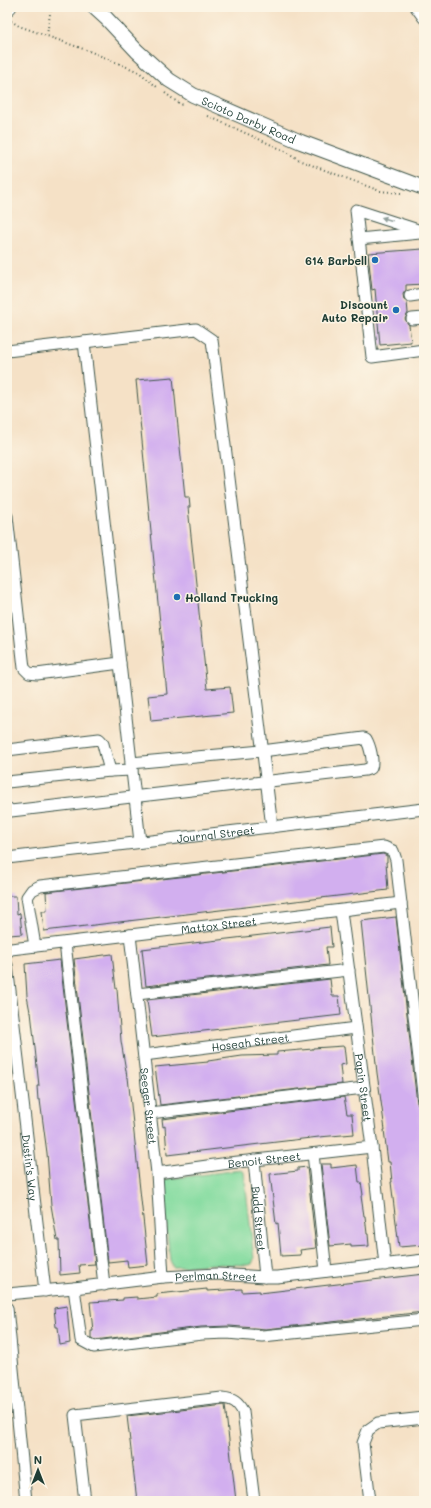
<svg xmlns="http://www.w3.org/2000/svg" width="431" height="1508" viewBox="0 0 431 1508" font-family="Mali,sans-serif">
	<style>
		.green { fill: #85dca0; stroke: #528c6a }
		.building { fill: #d2afef }
		.lines { fill: none; stroke-linecap: round; stroke-linejoin: round }
		.minor-casing { stroke: #3f564a; stroke-width: 13 }
		.major-casing { stroke: #3f564a; stroke-width: 16 }
		.path { stroke: #3f564a; stroke-width: 2; stroke-dasharray: 1 3; stroke-linecap: butt }
		.minor { stroke: #fff; stroke-width: 11 }
		.major { stroke: #fff; stroke-width: 14 }
		.oneway { fill: #8f9e9a }
		.poi-dot { fill: #1f6fb2; stroke: #fcf5e5; stroke-width: 1.5 }
		.labels { text-anchor: middle; dominant-baseline: central; stroke-width: 3; stroke-linejoin: round; paint-order: stroke }
		.street-label { font-size: 11px; fill: #1f3d34; stroke: #fcf5e5 }
		.poi-label { font-size: 11px; font-weight: bold; fill: #1f3d34; stroke: #fcf5e5; text-anchor: end }
	</style>
	<rect width="100%" height="100%" fill="#fcf5e5"/>
	<filter id="ink" filterUnits="userSpaceOnUse"><feTurbulence type="fractalNoise" baseFrequency=".025" numOctaves="2"/><feDisplacementMap in="SourceGraphic" scale="8" xChannelSelector="R" yChannelSelector="G"/><feConvolveMatrix kernelMatrix="1 2 1 2 8 2 1 2 1" color-interpolation-filters="sRGB"/></filter>
	<filter id="wash" filterUnits="userSpaceOnUse"><feTurbulence type="fractalNoise" baseFrequency=".012" numOctaves="4" result="noise"/><feDisplacementMap in="SourceGraphic" scale="16" xChannelSelector="R" yChannelSelector="G"/><feGaussianBlur stdDeviation="0.9" result="paint"/><feColorMatrix in="noise" values="0 0 0 0 0 0 0 0 0 0 0 0 0 0 0 0 0 1.4 0 .05"/><feComposite in="paint" operator="in"/></filter>
	<g filter="url(#wash)">
		<rect width="100%" height="100%" fill="#f5e1c6"/>
		<!-- green -->
		<polygon class="green" points="240,1170 244,1172 254,1259 252,1264 247,1265 213,1264 180,1267 173,1267 170,1260 162,1186 163,1181 167,1179"/>
		<g id="blocks">
			<!-- building -->
			<g class="building">
				<polygon points="423,249 424,284 406,285 406,290 403,294 404,300 407,302 408,313 405,319 409,325 411,342 380,345 375,289 372,290 368,253"/>
				<polygon points="173,377 185,497 189,497 190,507 188,507 207,689 230,687 233,713 151,721 148,696 167,694 136,380"/>
				<polygon points="383,854 387,856 387,862 386,862 388,890 44,931 42,911 47,911 46,892"/>
				<polygon points="7,896 16,896 17,914 20,913 22,934 9,935"/>
				<polygon points="396,917 417,1103 422,1108 424,1134 424,1245 399,1247 391,1182 392,1182 390,1162 388,1162 384,1130 385,1130 377,1073 361,921"/>
				<polygon points="330,927 332,947 326,947 328,965 146,986 142,949"/>
				<polygon points="112,954 116,989 117,989 121,1041 127,1077 128,1077 148,1265 128,1267 127,1260 108,1262 74,959"/>
				<polygon points="60,960 95,1264 79,1265 80,1273 60,1275 59,1240 57,1240 51,1205 47,1153 40,1100 38,1100 37,1086 39,1086 35,1048 31,1012 30,1012 27,996 25,964"/>
				<polygon points="330,979 332,996 339,996 341,1015 152,1037 147,1000"/>
				<polygon points="344,1046 346,1064 340,1065 342,1084 160,1105 155,1067 208,1062 208,1061 242,1056 277,1055 277,1052 313,1049 313,1048"/>
				<polygon points="344,1097 347,1114 352,1114 354,1134 319,1137 167,1155 165,1126 163,1127 162,1119"/>
				<polygon points="321,1164 331,1164 331,1168 357,1165 359,1182 361,1182 363,1195 361,1196 364,1216 365,1216 367,1234 368,1234 369,1246 351,1247 351,1244 330,1246"/>
				<polygon points="307,1167 316,1248 300,1250 301,1255 281,1256 278,1223 276,1224 270,1174 298,1171 298,1168"/>
				<polygon points="424,1274 424,1312 266,1329 230,1326 201,1327 95,1340 91,1338 91,1331 93,1331 90,1302 123,1300 123,1298 137,1297 137,1299 157,1297 157,1294 207,1289 207,1291 242,1289 242,1292 260,1291 260,1293"/>
				<polygon points="67,1306 70,1343 60,1345 58,1327 56,1327 54,1308"/>
				<polygon points="225,1405 236,1501 137,1501 127,1416"/>
			</g>
		</g>
	</g>
	<g filter="url(#ink)">
		<use href="#blocks" fill-opacity="0" stroke="#3f564a" stroke-width="1"/>
		<g class="lines">
			<defs>
				<g id="minor">
					<polyline points="416,7 424,18"/>
					<polyline points="7,11 11,7"/>
					<polyline points="424,232 356,210 372,357 424,350"/>
					<polyline points="359,239 420,233"/>
					<polyline points="410,296 424,294"/>
					<polyline points="412,319 424,318"/>
					<polyline points="84,342 196,329 212,340 272,827"/>
					<polyline points="7,351 84,342 140,842"/>
					<polyline points="7,516 24,668 29,673 37,674 120,663"/>
					<polyline points="7,750 99,739 101,741 103,744 110,771 132,770"/>
					<polyline points="7,782 110,771"/>
					<path d="M7,808L11,811L365,770L371,768C374,761 370,746 366,739L364,738L262,751L131,763"/>
					<path id="s1" d="M7,858L424,809"/>
					<path id="s2" d="M341,911L372,1147L385,1265"/>
					<path id="s3" d="M130,935L157,1173L163,1277"/>
					<polyline points="65,943 104,1285"/>
					<polyline points="35,946 27,897 32,890 40,886 384,847 393,851 396,860 424,1102"/>
					<path id="s4" d="M7,952L11,949L401,903"/>
					<path id="s5" d="M7,965L45,1291"/>
					<polyline points="137,994 349,970"/>
					<path id="s6" d="M144,1055L356,1028"/>
					<polyline points="150,1113 364,1088"/>
					<polyline points="313,1154 326,1271"/>
					<path id="s7" d="M254,1160L265,1277"/>
					<path id="s8" d="M157,1173L229,1163L372,1147"/>
					<polyline points="74,1288 81,1340 94,1347 202,1334 227,1333 262,1336 424,1320"/>
					<path id="s9" d="M7,1294L74,1288L163,1277L217,1274L265,1277H277L424,1260"/>
					<polyline points="7,1308 26,1501"/>
					<path d="M85,1501L75,1415L222,1398C233,1399 238,1402 243,1412L254,1501"/>
					<polyline points="370,1501 363,1443 368,1430 378,1423 424,1418"/>
				</g>
				<g id="major">
					<path id="s10" d="M94,7L106,18L137,51L169,80L193,95L301,142L424,188"/>
				</g>
			</defs>
			<!-- minor casing -->
			<use href="#minor" class="minor-casing"/>
			<!-- major casing -->
			<use href="#major" class="major-casing"/>
			<!-- path -->
			<g class="path">
				<polyline points="11,21 19,26 89,51 139,72 157,87"/>
				<polyline points="47,35 51,7"/>
				<polyline points="165,93 177,102 185,106"/>
				<polyline points="208,116 285,151 301,161 380,191 401,193"/>
			</g>
			<!-- minor -->
			<use href="#minor" class="minor"/>
			<!-- major -->
			<use href="#major" class="major"/>
		</g>
		<!-- one-way arrows -->
		<defs><path id="oneway-solid" d="M-6-.8H1V-3.2L6.5 0L1 3.2V.8H-6Z"/></defs>
		<use class="oneway" href="#oneway-solid" transform="translate(387 219) rotate(-163)"/>
	</g>
	<!-- markers -->
	<g class="poi-dot">
		<circle cx="375" cy="260" r="4"/>
		<circle cx="396" cy="310" r="4"/>
		<circle cx="177" cy="597" r="4"/>
	</g>
	<g class="labels">
		<!-- street labels -->
		<g class="street-label">
			<text stroke="none"><textPath href="#s10" startOffset="194">Scioto Darby Road</textPath></text>
			<text stroke="none"><textPath href="#s1" startOffset="210">Journal Street</textPath></text>
			<text stroke="none"><textPath href="#s4" startOffset="214">Mattox Street</textPath></text>
			<text stroke="none"><textPath href="#s6" startOffset="107">Hoseah Street</textPath></text>
			<text stroke="none"><textPath href="#s2" startOffset="178">Papin Street</textPath></text>
			<text stroke="none"><textPath href="#s3" startOffset="172">Seeger Street</textPath></text>
			<text stroke="none"><textPath href="#s8" startOffset="108">Benoit Street</textPath></text>
			<text stroke="none"><textPath href="#s5" startOffset="204">Dustin's Way</textPath></text>
			<text stroke="none"><textPath href="#s7" startOffset="59">Budd Street</textPath></text>
			<text stroke="none"><textPath href="#s9" startOffset="210">Perlman Street</textPath></text>
		</g>
		<!-- poi labels -->
		<g class="poi-label">
			<text x="367" y="260">614 Barbell</text>
			<text x="388" y="304">Discount<tspan x="388" dy="13">Auto Repair</tspan></text>
			<text x="185" y="597" text-anchor="start">Holland Trucking</text>
		</g>
	</g>
	<!-- margin -->
	<rect width="431" height="1508" fill="none" stroke="#fcf5e5" stroke-width="24"/>
	<!-- north arrow -->
	<g transform="translate(38 1470)" stroke="#fcf5e5" stroke-width="3" paint-order="stroke">
	<path d="M0-3L7 15L0 10L-7 15Z" fill="#1f3d34"/>
	<text y="-6" font-size="11" font-weight="bold" text-anchor="middle" fill="#1f3d34">N</text>
	</g>
</svg>
